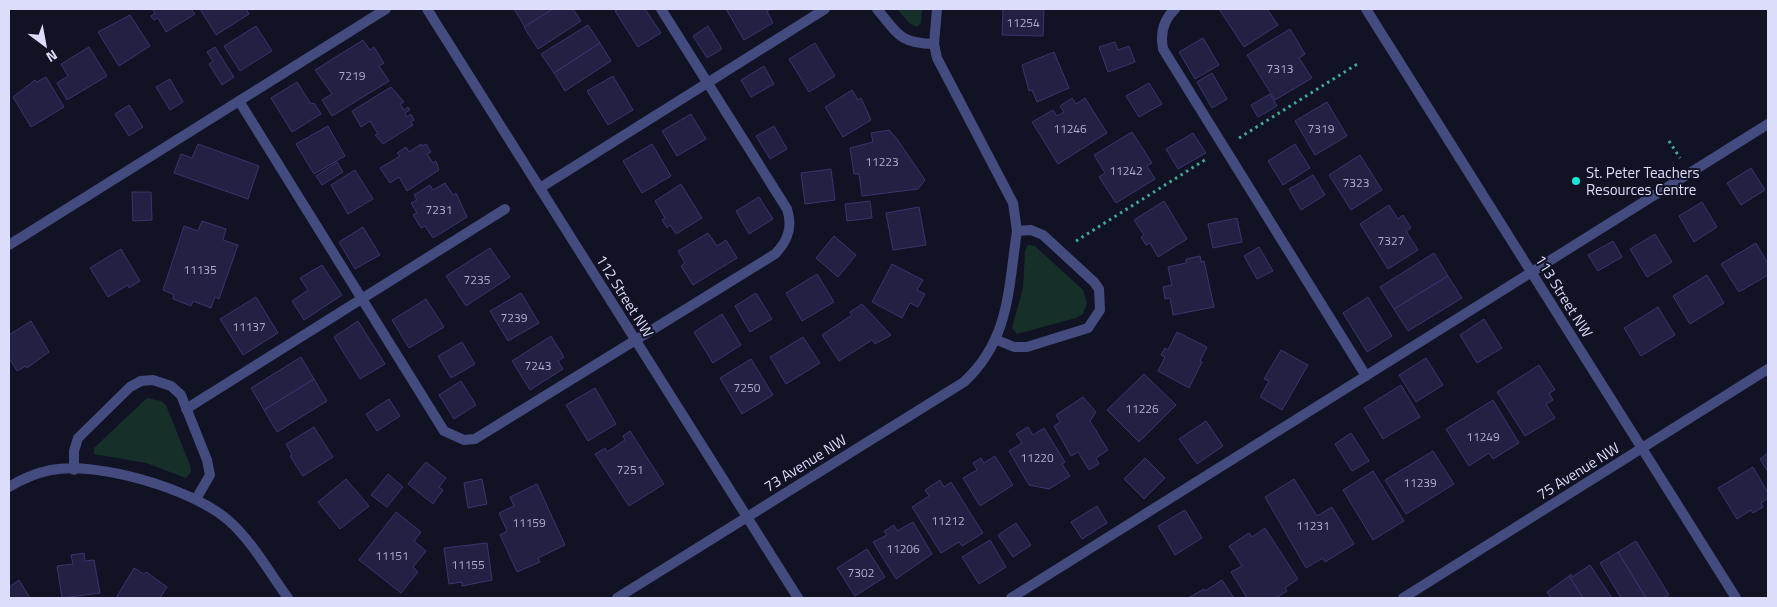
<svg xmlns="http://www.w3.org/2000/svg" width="1777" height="607" viewBox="0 0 1777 607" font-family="'Titillium Web',sans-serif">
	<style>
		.green { fill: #162f29 }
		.building { fill: #222144; stroke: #37356d }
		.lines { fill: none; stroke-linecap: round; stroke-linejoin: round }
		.path { stroke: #3eab92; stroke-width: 3; stroke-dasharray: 2.5 4; stroke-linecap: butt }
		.service { stroke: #434b7f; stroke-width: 10 }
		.minor { stroke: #434b7f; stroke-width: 10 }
		.poi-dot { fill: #1ee4d6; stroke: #121225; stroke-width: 2 }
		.labels { text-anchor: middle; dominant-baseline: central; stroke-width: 4; stroke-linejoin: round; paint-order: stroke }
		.number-label { font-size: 12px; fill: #adaecd }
		.poi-label { font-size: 15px; fill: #dbddfb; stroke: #121225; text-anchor: start }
		.street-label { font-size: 15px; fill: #dbddfb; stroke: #121225 }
	</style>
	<rect width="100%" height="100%" fill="#121225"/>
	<!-- green -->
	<g class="green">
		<polygon points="897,9 922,9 921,23 917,27 909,23"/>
		<polygon points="1028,245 1035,246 1083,290 1087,303 1083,314 1076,318 1017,334 1012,328 1023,288 1025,251"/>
		<polygon points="147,398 161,401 166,405 190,465 191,472 186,478 146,463 94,454 94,448"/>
	</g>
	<!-- building -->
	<g class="building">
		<polygon points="152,9 191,9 195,14 166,32 158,18 154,20 151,16 155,13"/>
		<polygon points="200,9 246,9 249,14 216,35"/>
		<polygon points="514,9 553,9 525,27"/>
		<polygon points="553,9 573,9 581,21 538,49 524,27"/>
		<polygon points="619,9 645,9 661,33 638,47 615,11"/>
		<polygon points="726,9 771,9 767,11 773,23 744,40"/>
		<polygon points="1003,9 1044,9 1043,36 1002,35"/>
		<polygon points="1219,9 1267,9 1278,25 1244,47"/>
		<polygon points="130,15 150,46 119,66 98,32"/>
		<polygon points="588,25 600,43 554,73 541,54"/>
		<polygon points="256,26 272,51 240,71 224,46"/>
		<polygon points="708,26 722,49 707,58 693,36"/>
		<polygon points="1290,29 1305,54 1299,58 1312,78 1275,100 1247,55"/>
		<polygon points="1203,38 1219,65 1195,79 1179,52"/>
		<polygon points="363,40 370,50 374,47 384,63 379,66 389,81 332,116 322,100 332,94 315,70"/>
		<polygon points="1115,42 1118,50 1129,46 1135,62 1108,72 1099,47"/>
		<polygon points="600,43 611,61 565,91 554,73"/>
		<polygon points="815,43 835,76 809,92 789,59"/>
		<polygon points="89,47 107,76 67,100 57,83 68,76 61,64"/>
		<polygon points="215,47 234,77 222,85 209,64 213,61 207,52"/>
		<polygon points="1054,52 1069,88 1037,102 1032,90 1029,91 1022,65"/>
		<polygon points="764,66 774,84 751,97 741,80"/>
		<polygon points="1212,73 1227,99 1212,108 1197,82"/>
		<polygon points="613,76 633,110 608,125 587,91"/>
		<polygon points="46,77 64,107 31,127 13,97 35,80 37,82"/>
		<polygon points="170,79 183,102 170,110 156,87"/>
		<polygon points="297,82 311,104 314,103 321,114 292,132 271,98"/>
		<polygon points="1149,83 1162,104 1139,117 1126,96"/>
		<polygon points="391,87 404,102 400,104 404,110 408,107 410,110 405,113 407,117 411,114 414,120 411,122 413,125 383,144 375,135 378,134 370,121 361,127 352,111"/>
		<polygon points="852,90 858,100 861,98 871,120 843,137 825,107"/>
		<polygon points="1270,94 1277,106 1258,117 1251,105"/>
		<polygon points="1072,98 1076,104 1085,98 1107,133 1058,164 1032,122 1053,110 1057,116 1064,112 1060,106"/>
		<polygon points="1327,102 1347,136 1315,155 1295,121"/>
		<polygon points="129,105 143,127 129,136 115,114"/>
		<polygon points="691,114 706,139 677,156 662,131"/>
		<polygon points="328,126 345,156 314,174 296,144"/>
		<polygon points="774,126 787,149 770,159 756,136"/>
		<polygon points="889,130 897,139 925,180 918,189 862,196 859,174 854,174 850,148 873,142 871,133"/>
		<polygon points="1132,132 1152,163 1147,166 1155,179 1116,203 1099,177 1105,173 1094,155"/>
		<polygon points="1193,133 1206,153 1178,169 1166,149"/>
		<polygon points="198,144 259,166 248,199 174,173 181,154 192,158"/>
		<polygon points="421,144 422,146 426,144 431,152 427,154 433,163 436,161 439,170 407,191 399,177 390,183 380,168 400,156 397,153 406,147 409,152"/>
		<polygon points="652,144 671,176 642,193 623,161"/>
		<polygon points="1295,144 1310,168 1283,185 1268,161"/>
		<polygon points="1360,155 1382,190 1351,210 1329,175"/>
		<polygon points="337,162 343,172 322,185 316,176"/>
		<polygon points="1751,168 1765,190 1741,205 1727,183"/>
		<polygon points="831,169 835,200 805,204 801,173"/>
		<polygon points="355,170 373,199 348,214 331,185"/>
		<polygon points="1313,175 1325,195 1301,210 1289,189"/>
		<polygon points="445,183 453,195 456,193 467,217 433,238 425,226 421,228 413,215 417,213 411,203 417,200 414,195 430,185 433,190"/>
		<polygon points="681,184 702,218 676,234 670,225 667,228 662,220 665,218 655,201"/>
		<polygon points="132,192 151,192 152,220 133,221"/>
		<polygon points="759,197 773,219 749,234 736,211"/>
		<polygon points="870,201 872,218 847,221 845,204"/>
		<polygon points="1164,201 1187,239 1158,257 1150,243 1146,245 1141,237 1144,235 1134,220"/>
		<polygon points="1702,202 1717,227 1694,242 1679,216"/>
		<polygon points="1389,205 1398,219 1403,215 1411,228 1406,231 1418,250 1388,269 1360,224"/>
		<polygon points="919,207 926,245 893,250 886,213"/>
		<polygon points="1237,218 1242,242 1213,248 1208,224"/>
		<polygon points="202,221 226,229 223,240 238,245 219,299 215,297 211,308 193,301 191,306 173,299 174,295 163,290 184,226 198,231"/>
		<polygon points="363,227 380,255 355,269 339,242"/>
		<polygon points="708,233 717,246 726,240 737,258 693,285 681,266 685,263 678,251"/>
		<polygon points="1655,234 1672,262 1647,277 1630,249"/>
		<polygon points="834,236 856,255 838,277 816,258"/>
		<polygon points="1613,241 1622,257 1598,271 1588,255"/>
		<polygon points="1756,243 1768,264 1768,275 1739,292 1721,264"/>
		<polygon points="1259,247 1273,271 1257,279 1244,256"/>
		<polygon points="490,248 510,277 466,306 446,276"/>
		<polygon points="121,249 140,281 129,288 128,285 108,297 90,268"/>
		<polygon points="1434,253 1448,276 1394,309 1380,287"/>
		<polygon points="1200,256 1201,262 1204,261 1214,307 1173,315 1170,298 1165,299 1163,287 1172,285 1168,267 1186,263 1186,259"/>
		<polygon points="892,264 923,280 917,290 925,294 918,307 910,303 902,318 872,302"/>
		<polygon points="322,265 342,295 304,320 292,301 308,290 300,278"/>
		<polygon points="817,274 834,302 802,321 786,293"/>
		<polygon points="1707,275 1724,303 1690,324 1673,296"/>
		<polygon points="1448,276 1462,298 1408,331 1394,309"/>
		<polygon points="521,293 539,323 508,341 490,311"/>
		<polygon points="756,293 772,319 750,332 735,306"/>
		<polygon points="256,297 278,333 243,355 220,319"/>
		<polygon points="1368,297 1392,336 1367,352 1343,313"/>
		<polygon points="426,299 444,327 409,348 392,320"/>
		<polygon points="862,304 891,335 875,344 872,340 839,361 822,335 852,315 850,312"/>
		<polygon points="1658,307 1675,335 1641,356 1624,328"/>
		<polygon points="722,314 741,345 713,363 694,332"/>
		<polygon points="1484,319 1502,348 1477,363 1460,335"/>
		<polygon points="31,321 49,352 27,368 26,366 17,371 9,358 9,335"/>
		<polygon points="358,321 385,364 360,379 334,337"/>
		<polygon points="1177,332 1207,347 1200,361 1202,362 1189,388 1158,371 1165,357 1161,355 1165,348 1168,350"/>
		<polygon points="551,336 564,357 558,361 563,369 530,390 512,361"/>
		<polygon points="803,337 820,363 786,384 770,357"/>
		<polygon points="462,342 475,364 451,378 438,356"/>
		<polygon points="1281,350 1308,365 1282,410 1260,397 1269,381 1264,379"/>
		<polygon points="301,357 314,379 264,410 251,388"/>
		<polygon points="1426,358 1443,385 1416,402 1399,375"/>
		<polygon points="751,359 773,395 742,414 720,378"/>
		<polygon points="1539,365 1555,390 1549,393 1553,400 1546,404 1555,418 1525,436 1497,392"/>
		<polygon points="1144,374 1176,405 1139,442 1107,410"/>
		<polygon points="314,379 327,401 277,432 264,410"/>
		<polygon points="461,381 476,405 454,419 439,395"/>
		<polygon points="1401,385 1420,417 1383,439 1364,408"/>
		<polygon points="595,388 616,424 588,441 566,405"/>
		<polygon points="1083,397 1096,412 1090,421 1108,450 1096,458 1099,464 1089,470 1078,452 1071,456 1054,426 1060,422 1056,415"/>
		<polygon points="389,399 400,416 377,431 366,414"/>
		<polygon points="1493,400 1519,443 1493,459 1489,453 1469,466 1446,429"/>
		<polygon points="1206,421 1223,446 1197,464 1179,439"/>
		<polygon points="314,427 333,457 303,476 290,456 292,455 286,444"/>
		<polygon points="1028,427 1033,435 1044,428 1065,462 1062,464 1070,476 1049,489 1029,485 1009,451 1022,443 1016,434"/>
		<polygon points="630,431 664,484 629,506 595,454 605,448 607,452 625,440 623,436"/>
		<polygon points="1351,433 1369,461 1352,471 1335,444"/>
		<polygon points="1433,451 1454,484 1406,514 1385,480"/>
		<polygon points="1768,453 1768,472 1760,459"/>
		<polygon points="995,456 1013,485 980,506 963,478 977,470 973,463 981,458 984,463"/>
		<polygon points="1145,458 1165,478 1144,499 1124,479"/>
		<polygon points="426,462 446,478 439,487 443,490 433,504 408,484"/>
		<polygon points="1753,467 1768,493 1768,498 1761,503 1763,507 1753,513 1751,510 1737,519 1718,488"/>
		<polygon points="1373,471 1404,521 1373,540 1343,490"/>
		<polygon points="388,474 403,487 387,507 371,495"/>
		<polygon points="346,479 369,506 340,529 318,502"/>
		<polygon points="482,479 487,504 468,508 464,483"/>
		<polygon points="1294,479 1317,516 1332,507 1354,544 1325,562 1323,558 1306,568 1265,497"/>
		<polygon points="940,480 944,487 951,482 983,533 962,546 959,542 941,553 912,507 929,496 925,490"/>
		<polygon points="537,484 565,545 538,558 540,562 517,572 500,535 507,531 499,513 514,506 510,497"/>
		<polygon points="1097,506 1107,523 1082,539 1071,522"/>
		<polygon points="1185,510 1202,538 1175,555 1158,526"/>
		<polygon points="396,512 421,532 414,541 426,551 413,567 418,572 401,593 359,560"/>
		<polygon points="913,522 932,554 896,579 873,542 887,535 884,531 894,525 897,531"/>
		<polygon points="1016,523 1031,545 1013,557 998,535"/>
		<polygon points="1265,528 1298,579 1285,588 1287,591 1276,598 1247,598 1231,572 1242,566 1229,546 1249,533 1252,537"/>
		<polygon points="990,540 1006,567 979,584 962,557"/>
		<polygon points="1636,541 1669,595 1663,598 1646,598 1618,552"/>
		<polygon points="487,543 492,580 462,586 462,582 449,584 444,548"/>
		<polygon points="867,549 885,577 855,596 837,568"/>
		<polygon points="1618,552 1646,598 1621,598 1600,563"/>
		<polygon points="84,553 85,561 94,560 100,593 62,598 57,566 73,564 71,555"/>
		<polygon points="1590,565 1612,598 1583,598 1569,576 1571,574 1572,577"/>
		<polygon points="134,568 144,574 146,572 167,587 160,598 116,598"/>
		<polygon points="1569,576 1583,598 1551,598 1547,592"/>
		<polygon points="19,580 30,598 9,598 9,587"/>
		<polygon points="1222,580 1234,598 1188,598 1204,589 1205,591"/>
	</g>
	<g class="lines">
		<!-- path -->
		<g class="path">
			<polyline points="1239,138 1359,63"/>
			<polyline points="1669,141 1680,158"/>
			<polyline points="1076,241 1208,158"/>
		</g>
		<!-- service -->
		<g class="service">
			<path d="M1175,9C1163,20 1160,33 1163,49L1366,376"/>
			<path d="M239,101L444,431L464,440L475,439L775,254C788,241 793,227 787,209L661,9"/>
			<polyline points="540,188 825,9"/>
			<polyline points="9,245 386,9"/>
			<polyline points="186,409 505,209"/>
			<polyline points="1011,598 1768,124"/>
		</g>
		<!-- minor -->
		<g class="minor">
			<polyline points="427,9 798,598"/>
			<path d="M877,9C898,34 899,43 934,44"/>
			<polyline points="1366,9 1736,598"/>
			<polyline points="997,340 1014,347 1027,347 1088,328 1100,310 1099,289 1094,282 1043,235 1031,230 1017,231"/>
			<polyline points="74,470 74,451 78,438 130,387 141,381 153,380 171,386 181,395 207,460 210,475 196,499"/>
			<path d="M9,487C22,479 36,473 51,470C98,461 192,489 228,520C252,541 269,572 288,598"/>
			<path d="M617,598L964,382C1010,339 1008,290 1017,231L1013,203L937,58L934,44L937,9"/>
			<polyline points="1403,598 1768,369"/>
		</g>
	</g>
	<!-- markers -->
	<circle class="poi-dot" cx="1576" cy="181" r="5"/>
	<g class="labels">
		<!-- number labels -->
		<g class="number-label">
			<text x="1023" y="22">11254</text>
			<text x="1280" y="68">7313</text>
			<text x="352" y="75">7219</text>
			<text x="1070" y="128">11246</text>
			<text x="1321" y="128">7319</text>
			<text x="882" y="161">11223</text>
			<text x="1126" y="170">11242</text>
			<text x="1356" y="182">7323</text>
			<text x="439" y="209">7231</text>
			<text x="1391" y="240">7327</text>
			<text x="200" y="269">11135</text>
			<text x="477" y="279">7235</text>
			<text x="514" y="317">7239</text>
			<text x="249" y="326">11137</text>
			<text x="538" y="365">7243</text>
			<text x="747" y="387">7250</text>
			<text x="1142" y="408">11226</text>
			<text x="1483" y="436">11249</text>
			<text x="1037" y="457">11220</text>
			<text x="630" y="469">7251</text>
			<text x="1420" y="482">11239</text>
			<text x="948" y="520">11212</text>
			<text x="529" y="522">11159</text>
			<text x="1313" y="525">11231</text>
			<text x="903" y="548">11206</text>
			<text x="392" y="555">11151</text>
			<text x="468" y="564">11155</text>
			<text x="861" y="572">7302</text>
		</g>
		<!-- poi labels -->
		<g class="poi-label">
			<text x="1586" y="172">St. Peter Teachers<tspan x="1586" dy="17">Resources Centre</tspan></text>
		</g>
		<!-- street labels -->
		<g class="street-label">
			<text transform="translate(625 296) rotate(58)">112 Street NW</text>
			<text transform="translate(1564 296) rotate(58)">113 Street NW</text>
			<text transform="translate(805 463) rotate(-32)">73 Avenue NW</text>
			<text transform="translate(1578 471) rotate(-32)">75 Avenue NW</text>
		</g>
	</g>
	<!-- border -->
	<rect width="1777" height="607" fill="none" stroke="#dbddfb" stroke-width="20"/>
	<!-- north arrow -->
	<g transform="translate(45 45) rotate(148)" stroke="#121225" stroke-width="4" paint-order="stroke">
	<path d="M0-4L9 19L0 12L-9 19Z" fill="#dbddfb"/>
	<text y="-8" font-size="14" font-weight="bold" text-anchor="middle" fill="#dbddfb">N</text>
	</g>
</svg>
